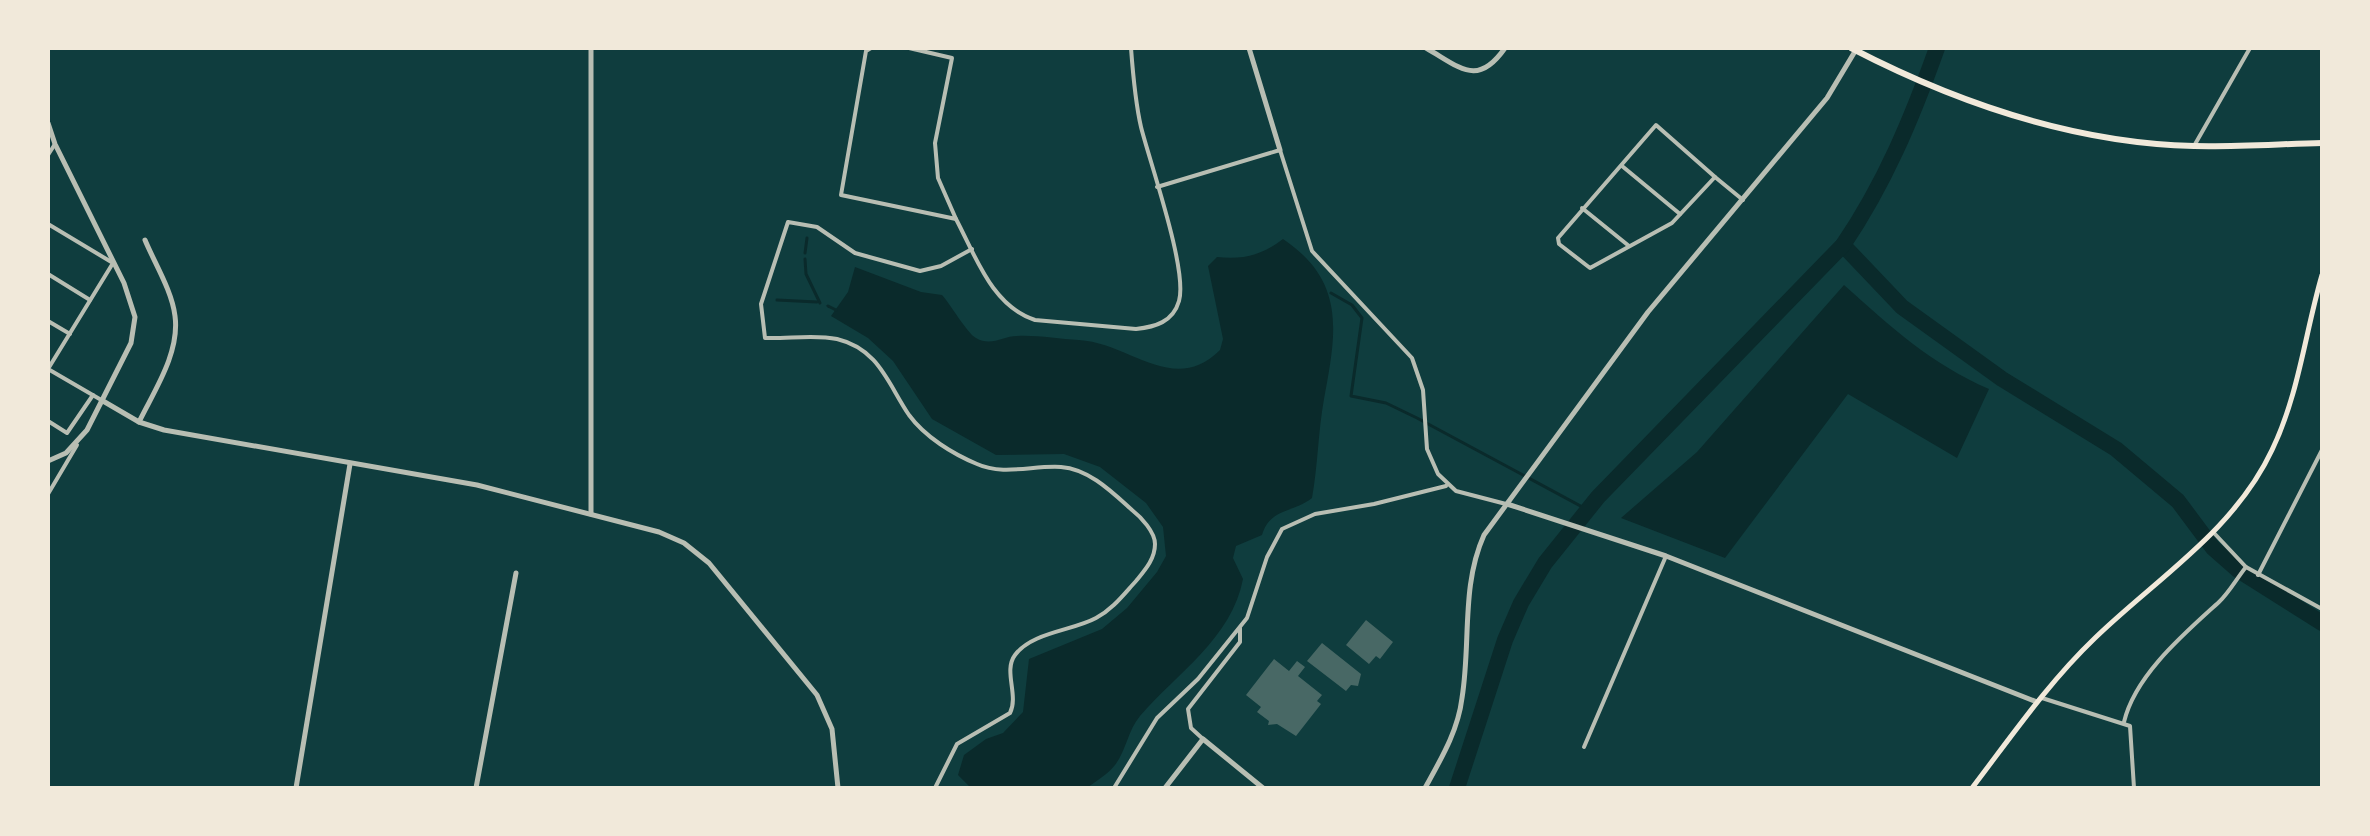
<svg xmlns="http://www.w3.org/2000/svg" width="2370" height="836" viewBox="0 0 2370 836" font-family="Ubuntu,sans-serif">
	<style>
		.water { fill: #0a2a2b }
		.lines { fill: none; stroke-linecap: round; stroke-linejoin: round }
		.stream { stroke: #0a2a2b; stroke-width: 3 }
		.river { stroke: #0a2a2b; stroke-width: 16 }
		.building { fill: #486865 }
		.minor { stroke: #b8beb3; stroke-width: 4 }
		.tertiary { stroke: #b8beb3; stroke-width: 5 }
		.secondary { stroke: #f1e9da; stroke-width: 5 }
		.trunk { stroke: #f1e9da; stroke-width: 6 }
	</style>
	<rect width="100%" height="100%" fill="#0f3d3e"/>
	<!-- water -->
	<g class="water">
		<path d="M1283,239C1347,282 1336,334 1324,399C1318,432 1318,465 1312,498C1293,513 1270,508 1262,535L1236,546L1233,558L1243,579C1232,638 1176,674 1140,716C1128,730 1126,751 1115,765C1108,774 1096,781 1087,788H971L958,775L964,755L986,739L1003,733L1023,712L1029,659L1102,629L1127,608L1157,572L1166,556L1163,527L1146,503L1100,467L1064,454L996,455L932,419L893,361L868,338L831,316L848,292L855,267L921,292L942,295C951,305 967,333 976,338C991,347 1003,336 1017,336C1037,335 1059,339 1079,340C1130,343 1174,396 1220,350L1223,339L1208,266L1217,257C1243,260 1262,255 1283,239Z"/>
		<path d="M1844,285C1891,327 1931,364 1989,389L1957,458L1848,394L1725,558L1621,518L1697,452Z"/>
	</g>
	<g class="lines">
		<!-- stream -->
		<g class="stream">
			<polyline points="805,253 807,238"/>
			<polyline points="805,259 806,274 820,303"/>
			<polyline points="1331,293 1352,305 1362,318 1351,396 1386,403 1417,418 1588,510"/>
			<polyline points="777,300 817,302"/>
			<polyline points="828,306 836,310"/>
		</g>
		<!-- river -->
		<g class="river">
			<polyline points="1843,245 1902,307 2002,379 2116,449 2178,501 2213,548 2238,570 2322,623"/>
			<path d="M1457,788L1505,640L1521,603L1545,563L1598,497L1843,245C1885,183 1912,118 1937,48"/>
		</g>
	</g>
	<!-- building -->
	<g class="building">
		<polygon points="1366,620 1393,642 1380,659 1376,656 1369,664 1346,645"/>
		<polygon points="1322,643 1361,674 1358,686 1351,685 1346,691 1307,661"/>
		<polygon points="1274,659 1289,671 1297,661 1305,667 1298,676 1322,695 1317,701 1321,704 1296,736 1277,724 1268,725 1269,721 1257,712 1261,707 1246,695"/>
	</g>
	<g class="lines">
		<!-- minor -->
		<g class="minor">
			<polyline points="871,48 866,51 841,195 956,219 938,178 935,143 952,58 909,48"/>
			<polygon points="1656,125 1715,177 1672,223 1590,268 1559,244 1558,238"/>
			<polyline points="2194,146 2250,48"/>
			<polyline points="48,155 55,144"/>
			<polyline points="1622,166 1680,214"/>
			<polyline points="1715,177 1743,200"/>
			<polyline points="1157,187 1280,150 1312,251 1412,358 1423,390 1427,449 1438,474 1456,491 1506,504"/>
			<polyline points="1582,208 1629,246"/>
			<path d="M956,219C976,257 992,306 1035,320L1136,329C1155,327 1173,322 1179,301C1188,270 1150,163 1141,127C1135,101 1133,75 1131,48"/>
			<polyline points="48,224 113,263 48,369"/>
			<polyline points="48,274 90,300"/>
			<polyline points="48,321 70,334"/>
			<polyline points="48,369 103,401"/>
			<polyline points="48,421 67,433 93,395"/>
			<polyline points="48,494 77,445"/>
			<polyline points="2214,533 2246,567 2322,609"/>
			<polyline points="2258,575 2322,450"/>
			<polyline points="2042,698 2130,726 2134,788"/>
			<path d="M2124,722C2135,675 2185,633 2219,602C2229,593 2237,578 2246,567"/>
			<polyline points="1203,739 1191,728 1188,709 1240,642 1240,628"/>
			<polyline points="1584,747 1666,556"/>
			<path d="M935,788L957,744L1010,713C1019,695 1003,671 1015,655C1032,632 1072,631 1096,618C1113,609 1124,594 1136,581C1145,570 1155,559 1155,544C1155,532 1141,517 1132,510C1112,492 1089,469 1061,467C1034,465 1003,476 977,464C953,454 925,437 909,415C888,384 879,349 837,339C814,334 788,339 765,338L761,304L788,222L817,227L855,253L920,271L941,266L972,249"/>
			<polyline points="1114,788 1157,718 1198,679 1247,618 1267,557 1282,529 1315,514 1374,504 1446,486"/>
		</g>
		<!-- tertiary -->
		<g class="tertiary">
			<polyline points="1249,48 1280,150"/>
			<path d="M1426,48C1460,67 1477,88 1505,48"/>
			<polyline points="48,123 55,144 124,283 135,317 131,343 87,430 66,453 48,461"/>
			<polyline points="103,401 139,422 164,430 477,485 659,532 684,543 709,563 817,695 832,729 838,788"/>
			<path d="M139,422C154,391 180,353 175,316C172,291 155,264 145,240"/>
			<polyline points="1507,504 1666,556 2037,702"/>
			<polyline points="591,514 591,48"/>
			<polyline points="296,788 350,464"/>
			<polyline points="476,788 516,573"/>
			<polyline points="1165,788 1203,739 1263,788"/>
			<path d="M1425,788C1441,759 1458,731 1462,698C1471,643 1461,586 1484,535L1648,312L1827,98L1857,48"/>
		</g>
		<!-- secondary -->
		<path class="secondary" d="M1972,788C2011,737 2048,683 2095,638C2157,578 2234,531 2272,450C2299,394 2305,333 2322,275"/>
		<!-- trunk -->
		<path class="trunk" d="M1851,48C1957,103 2073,143 2194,146C2236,147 2279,144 2322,143"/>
	</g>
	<!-- border -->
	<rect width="2370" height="836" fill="none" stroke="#f1e9da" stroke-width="100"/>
</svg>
